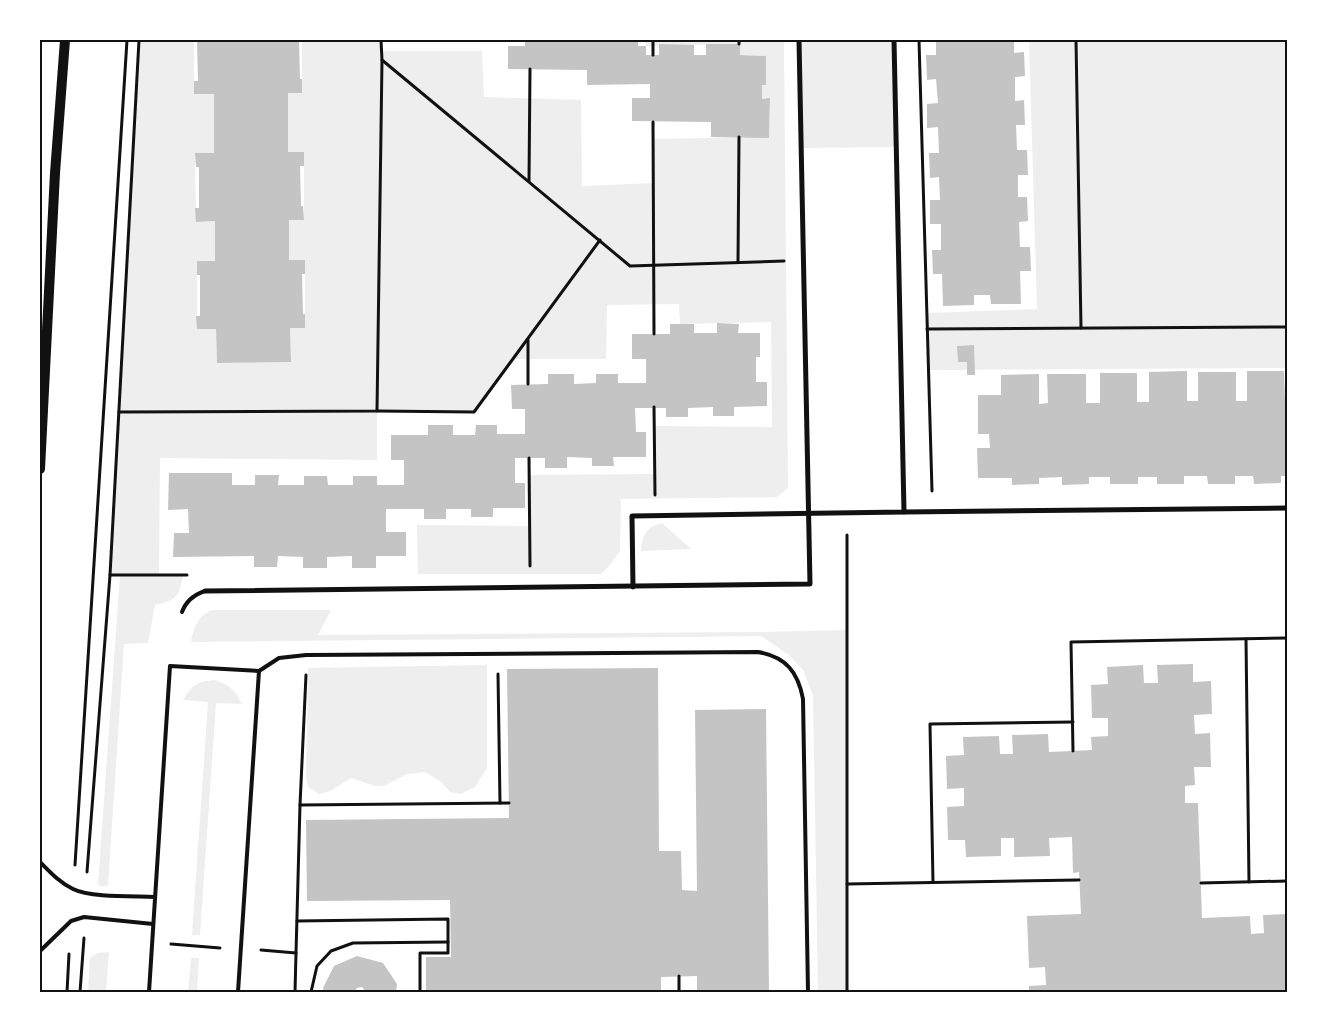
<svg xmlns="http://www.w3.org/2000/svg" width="1327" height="1032" viewBox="0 0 1327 1032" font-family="'PT Sans',sans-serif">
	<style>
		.green { fill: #eee }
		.building { fill: #c4c4c4 }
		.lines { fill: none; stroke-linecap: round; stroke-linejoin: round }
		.path { stroke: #111; stroke-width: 3 }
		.service { stroke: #111; stroke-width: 4 }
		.minor { stroke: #111; stroke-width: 5 }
		.secondary { stroke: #111; stroke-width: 10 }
		.neatline { fill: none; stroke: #111; stroke-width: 2 }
	</style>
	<rect width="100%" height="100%" fill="#fff"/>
	<!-- green -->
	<g class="green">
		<path d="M139,40H194V94H214V153L195,154L196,222L215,221V261H197V329H216L217,363L291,362L290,328H305V260H289V220H304V152H288V93H302V40H381L382,51H482L484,97L581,100L582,186L653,183V139L769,137L770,99H762V85L766,84V56L740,55L739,44L646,46V40H784L788,488L777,497L621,499L620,551L610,565L601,574H418L417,525L530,526L529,475L654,474V426L772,427L771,322L680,324L679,304L607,305L606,359H513L474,412L377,411V460L160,458L159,574L183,575C179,597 177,600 155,605L148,643L124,644L108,885L103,887L98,885L120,575H110Z"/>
		<polygon points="800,40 895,40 898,147 803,148"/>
		<polygon points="1029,40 1287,40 1287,368 929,370 927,313 1037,309"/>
		<path d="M662,523L691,549L641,551C642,535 647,526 662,523Z"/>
		<path d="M212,610H331L318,635L762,632L846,630V992H818L813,695L803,670L789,655L761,636L191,642C194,627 197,617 212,610Z"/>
		<polygon points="487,665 487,768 475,787 461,794 450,792 440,781 425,772 407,774 384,786 375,786 351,778 330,791 319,794 308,787 306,776 308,668"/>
		<path d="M214,680C230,685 234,689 242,704L216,703L200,935H192L208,702L183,700C192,685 197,682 214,680Z"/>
		<polygon points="109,952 106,992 88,992 90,958 98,953"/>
		<polygon points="191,958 199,958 197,992 188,992"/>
	</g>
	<!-- building -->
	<g class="building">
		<polygon points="197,40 299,40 300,79 302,79 302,93 288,93 288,152 304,152 304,166 300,166 301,206 303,206 304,220 289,220 289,260 305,260 305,274 302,274 303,314 305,314 305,328 290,328 291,362 217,363 216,329 197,329 196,316 200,316 200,275 197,275 197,261 215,261 215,221 196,222 195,208 199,208 199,167 196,167 195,153 214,153 214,94 194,94 194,81 198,81"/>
		<polygon points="525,40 638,40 638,46 646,46 646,55 659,55 659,44 694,45 694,55 706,55 706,44 740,44 740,55 766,56 766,85 762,85 762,99 770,98 769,138 711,137 711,122 632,121 632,98 650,98 650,84 587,85 587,70 508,69 508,46 525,46"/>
		<polygon points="936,40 1014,40 1014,53 1024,52 1025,76 1015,77 1015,101 1024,100 1025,125 1016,125 1017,150 1027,150 1028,175 1018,175 1018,197 1027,197 1028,221 1019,222 1020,247 1030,247 1031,271 1020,271 1021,304 991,304 990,295 974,295 974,305 943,306 942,274 933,274 932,250 941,250 941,224 930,224 930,200 940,200 939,177 930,178 929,153 939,153 938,127 927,128 927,104 938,103 936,79 927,80 926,55 936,55"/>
		<polygon points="717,323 739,324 738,333 760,333 760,357 756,357 756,382 767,382 767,406 734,407 734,416 713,416 713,407 688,408 688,417 666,417 666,408 635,408 636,432 646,432 646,457 613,457 614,466 592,466 592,458 567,457 567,468 545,468 545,458 515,458 515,483 525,483 525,508 493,508 493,517 471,517 471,509 446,509 446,519 424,519 424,509 386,509 386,532 406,532 406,556 376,556 376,568 352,568 352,556 327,557 327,568 303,568 303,557 278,556 277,567 254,567 254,556 173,557 174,533 189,533 188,509 168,510 169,473 232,473 232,485 255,485 255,475 279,475 278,485 304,485 304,476 327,476 328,485 353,485 353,476 377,476 377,485 404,485 404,460 391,460 391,435 428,435 428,425 453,425 453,435 475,435 476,425 497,425 497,434 525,434 525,409 512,409 511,385 548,384 548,374 574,374 574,384 596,383 596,374 618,374 618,383 646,383 646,359 632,359 632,334 670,334 670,324 694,324 694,333 717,333"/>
		<polygon points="974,345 975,375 967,375 967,362 958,362 957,346"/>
		<polygon points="1187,371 1187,401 1198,401 1198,372 1236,372 1236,401 1247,401 1247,371 1284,371 1285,401 1287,401 1287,476 1281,476 1281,483 1254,484 1253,476 1235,476 1235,484 1208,484 1207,476 1184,476 1184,484 1157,484 1157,477 1138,477 1138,484 1110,484 1110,477 1089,477 1089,484 1062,485 1062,477 1039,478 1039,484 1012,485 1012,478 978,478 977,448 990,448 989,434 978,434 978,395 1001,395 1001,375 1039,374 1039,404 1048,403 1047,374 1086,374 1086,403 1100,403 1100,373 1137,373 1137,402 1149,402 1149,372"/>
		<polygon points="1193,664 1193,682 1211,681 1212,714 1194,715 1195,734 1210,733 1211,767 1194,767 1195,785 1185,786 1185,803 1198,803 1202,918 1250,916 1251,934 1264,933 1263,915 1287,914 1287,992 1029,992 1029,986 1046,985 1045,967 1029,968 1027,916 1081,914 1079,872 1073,873 1072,837 1049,838 1050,856 1014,857 1014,838 1001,838 1001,856 966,857 965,840 948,840 947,807 964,806 964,788 947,789 946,756 964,755 963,737 999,736 1000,754 1013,754 1012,735 1048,734 1049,752 1092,750 1091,737 1108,736 1108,718 1092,718 1091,685 1108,684 1107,667 1143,665 1144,683 1158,683 1157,665"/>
		<polygon points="658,668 659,851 681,851 682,890 697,891 695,710 766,709 769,992 697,992 697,976 661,977 661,992 426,992 426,957 451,957 450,900 307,901 306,820 509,818 507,669"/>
		<polygon points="357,956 383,963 397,984 396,992 366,992 362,987 357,988 354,992 324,992 323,988 334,966"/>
	</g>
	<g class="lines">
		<!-- path -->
		<g class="path">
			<polyline points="381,40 382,60 630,266 784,261"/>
			<polyline points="653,40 653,55"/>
			<polyline points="739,40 739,44"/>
			<polyline points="919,40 932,491"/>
			<polyline points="1076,40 1081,328"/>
			<polyline points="653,122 654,334"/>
			<polyline points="529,181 530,69"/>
			<polyline points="738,262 739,137"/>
			<polyline points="927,329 1287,327"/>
			<polyline points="528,340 528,384"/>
			<polyline points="654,407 655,495"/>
			<polyline points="377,411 474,412 600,240"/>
			<polyline points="119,412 377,411 382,60"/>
			<polyline points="529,458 530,566"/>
			<polyline points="847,535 847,992"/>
			<polyline points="110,575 187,575"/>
			<polyline points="1246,639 1249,882"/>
			<polyline points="498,674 500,803"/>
			<polyline points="1073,751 1071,642 1287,638"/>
			<polyline points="300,805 306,675"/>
			<polyline points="75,865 127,40"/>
			<polyline points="87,872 110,575 139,40"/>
			<polyline points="933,882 930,724 1073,722"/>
			<polyline points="1201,883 1287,881"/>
			<polyline points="847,884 1079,880"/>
			<polyline points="297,921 448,919 448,953 420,953 420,992"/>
			<polyline points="171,944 220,948"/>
			<polyline points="261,950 296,953 295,992"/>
			<polyline points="296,953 300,805 509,803"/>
			<polyline points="679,976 679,992"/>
			<polyline points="67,992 69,954"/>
			<polyline points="80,992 84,938"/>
			<polyline points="311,992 317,966 331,951 353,943 448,942"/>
		</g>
		<!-- service -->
		<g class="service">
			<path d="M182,612C186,601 193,595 205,591"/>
			<path d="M40,862C50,872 60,883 73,889C91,898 134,896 155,897"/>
			<polyline points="40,951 71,921 84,917 153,924"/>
			<path d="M149,992L170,666L259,671L279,658L306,655L758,652C786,657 798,672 803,699L808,992"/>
			<polyline points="238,992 259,671"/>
		</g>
		<!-- minor -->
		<g class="minor">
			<polyline points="904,512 1287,508"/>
			<polyline points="633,587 632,516 904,512 894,40"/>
			<polyline points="205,591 810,584 799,40"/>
		</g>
		<!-- secondary -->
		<polyline class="secondary" points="40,469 55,173 65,40"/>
	</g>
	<!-- border -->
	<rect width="1327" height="1032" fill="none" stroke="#ffffff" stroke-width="82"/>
	<rect x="41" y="41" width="1245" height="950" class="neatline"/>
</svg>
